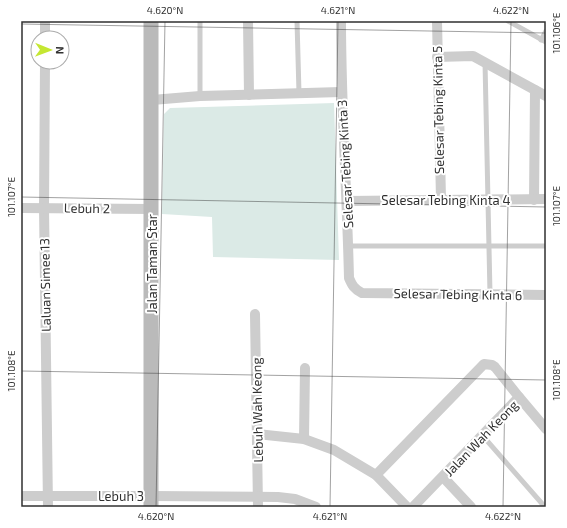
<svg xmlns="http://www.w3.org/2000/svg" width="567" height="528" viewBox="0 0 567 528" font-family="'Exo 2',sans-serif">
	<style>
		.green { fill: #dbeae6 }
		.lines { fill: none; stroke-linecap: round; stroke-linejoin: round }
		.lane { stroke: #cdcdcd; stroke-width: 5 }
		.street { stroke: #cdcdcd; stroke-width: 10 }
		.secondary { stroke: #bababa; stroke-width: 15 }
		.ticks { fill: none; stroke: #303030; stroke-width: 1; stroke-opacity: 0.45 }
		.labels { text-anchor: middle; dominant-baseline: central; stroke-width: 4; stroke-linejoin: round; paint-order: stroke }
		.street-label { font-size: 13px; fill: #303030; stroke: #fff }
		.neatline { fill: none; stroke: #303030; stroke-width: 1.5 }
		.ticks-label { font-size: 10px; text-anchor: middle; fill: #303030 }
	</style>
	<rect width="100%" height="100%" fill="#fff"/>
	<!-- green -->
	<polygon class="green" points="334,103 339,260 213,257 212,217 162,214 164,114 170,108"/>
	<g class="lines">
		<!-- lane -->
		<g class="lane">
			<polyline points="200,21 200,96"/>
			<polyline points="297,21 299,93"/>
			<polyline points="508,21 546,42"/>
			<polyline points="541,40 546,31"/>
			<polyline points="485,62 490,294"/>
			<polyline points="348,246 546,246"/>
			<polyline points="482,435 545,507"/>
		</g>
		<!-- street -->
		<g class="street">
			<polyline points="248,21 249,95"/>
			<path d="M341,21C341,107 347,192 349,278C352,285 354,289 362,293L546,295"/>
			<polyline points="437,21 441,199"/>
			<polyline points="45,38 45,21"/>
			<polyline points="437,57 473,56 546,96"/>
			<polyline points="45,62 44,207 48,507"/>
			<polyline points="152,100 200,96 341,92"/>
			<polyline points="534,200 535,90"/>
			<polyline points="347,201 546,199"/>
			<polyline points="21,208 152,209"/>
			<polyline points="255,314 258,507"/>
			<polyline points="257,434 304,439 334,450 376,475 407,507"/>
			<polyline points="304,439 305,368"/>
			<polyline points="376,475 484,364 492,365 495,367 519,397"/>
			<polyline points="443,477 471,507"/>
			<polyline points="21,496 151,496 278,497 295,499 316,507"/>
			<polyline points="413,507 519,397 546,429"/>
		</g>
		<!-- secondary -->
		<polyline class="secondary" points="151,21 151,507"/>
	</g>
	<!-- ticks -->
	<path class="ticks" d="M21,24L546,33M21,197L546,207M21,371L546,380M156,507L165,21M330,507L338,21M503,507L511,21"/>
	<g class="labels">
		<!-- street labels -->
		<g class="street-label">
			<text transform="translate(438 110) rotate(-91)">Selesar Tebing Kinta 5</text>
			<text transform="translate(345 164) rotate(-93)">Selesar Tebing Kinta 3</text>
			<text x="446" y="200">Selesar Tebing Kinta 4</text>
			<text transform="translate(87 208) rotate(1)">Lebuh 2</text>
			<text transform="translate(152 264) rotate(-90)">Jalan Taman Star</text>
			<text transform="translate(45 285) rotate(-91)">Laluan Simee 13</text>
			<text transform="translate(458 294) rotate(1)">Selesar Tebing Kinta 6</text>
			<text transform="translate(257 410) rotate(-91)">Lebuh Wah Keong</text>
			<text transform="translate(481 438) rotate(-46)">Jalan Wah Keong</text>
			<text x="121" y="496">Lebuh 3</text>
		</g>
	</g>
	<!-- border -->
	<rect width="567" height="528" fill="none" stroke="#ffffff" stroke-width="44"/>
	<!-- north arrow -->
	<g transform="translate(50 50) rotate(91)"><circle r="19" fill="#ffffff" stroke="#acacac"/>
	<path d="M0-3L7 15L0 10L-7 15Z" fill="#c5e732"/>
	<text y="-6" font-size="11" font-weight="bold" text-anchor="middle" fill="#303030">N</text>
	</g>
	<rect x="22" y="22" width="523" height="484" class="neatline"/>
	<g class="ticks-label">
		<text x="165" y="14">4.620°N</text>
		<text x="338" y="14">4.621°N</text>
		<text x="511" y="14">4.622°N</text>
		<text transform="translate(556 33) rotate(-90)" y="4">101.106°E</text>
		<text transform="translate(11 197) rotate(-90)" y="4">101.107°E</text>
		<text transform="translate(556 206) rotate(-90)" y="4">101.107°E</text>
		<text transform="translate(11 371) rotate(-90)" y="4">101.108°E</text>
		<text transform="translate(556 380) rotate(-90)" y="4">101.108°E</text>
		<text x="156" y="520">4.620°N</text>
		<text x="330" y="520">4.621°N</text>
		<text x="503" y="520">4.622°N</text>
	</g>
</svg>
